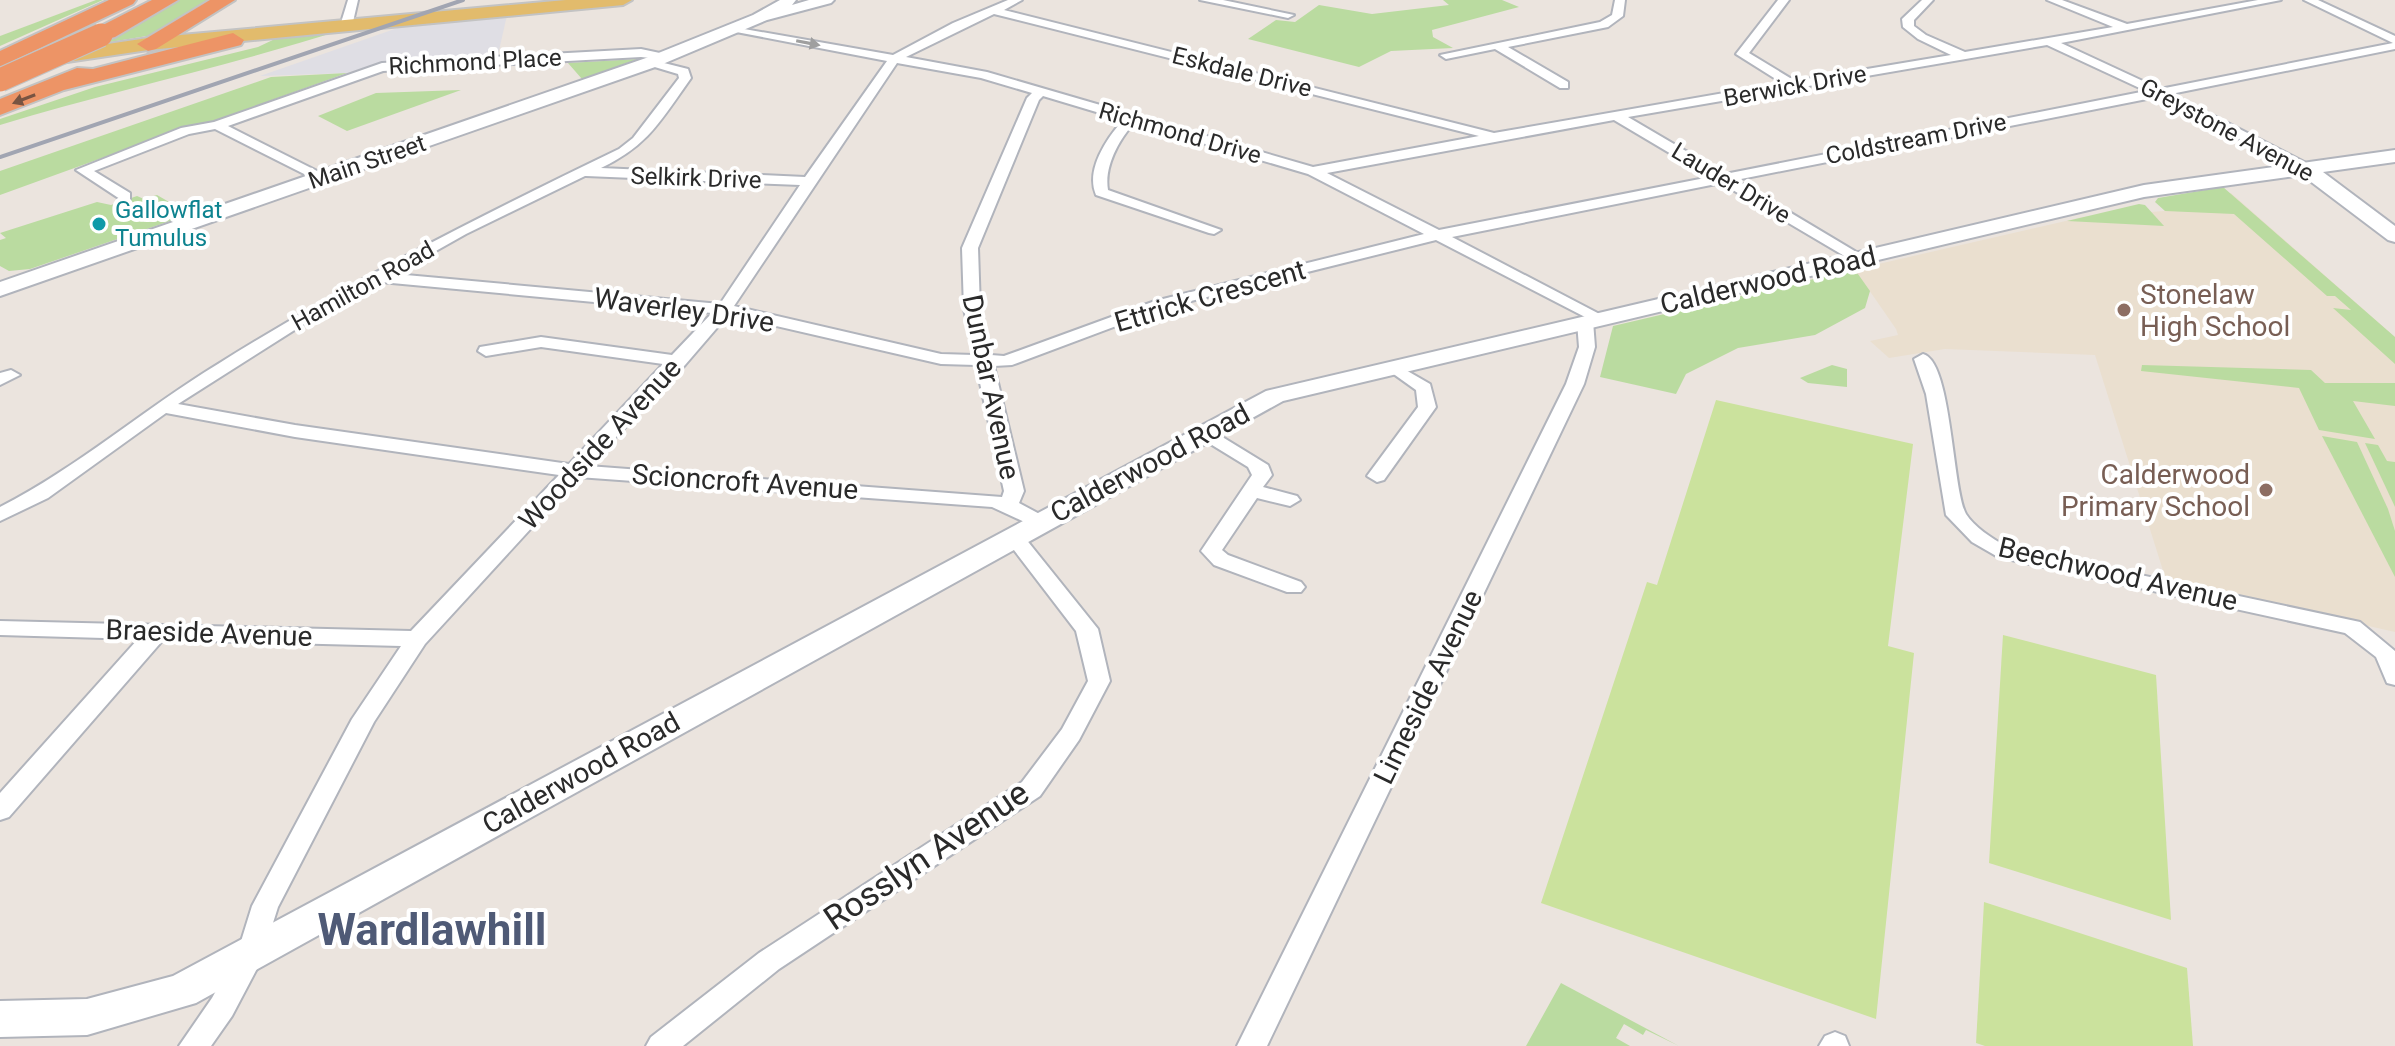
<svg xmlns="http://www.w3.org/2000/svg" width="2395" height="1046" viewBox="0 0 2395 1046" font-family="Roboto,sans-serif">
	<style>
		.industrial { fill: #dfdee4 }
		.education { fill: #eadfcf }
		.green { fill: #badba0 }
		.pitch { fill: #cbe29d }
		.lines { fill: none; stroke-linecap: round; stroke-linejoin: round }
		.street-casing { stroke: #b1b4bc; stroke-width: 4 }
		.secondary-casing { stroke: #b1b4bc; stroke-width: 4 }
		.primary-casing { stroke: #c3c3c3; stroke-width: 4 }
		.highway-casing { stroke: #c3c3c3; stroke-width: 4 }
		.street { fill: #fff; fill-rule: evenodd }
		.secondary { fill: #fff; fill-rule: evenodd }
		.primary { fill: #e2bb6c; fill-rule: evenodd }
		.highway { fill: #ed9466; fill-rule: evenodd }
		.rail { stroke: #a1a5b2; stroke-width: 4 }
		.highway-bridge-casing { stroke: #c3c3c3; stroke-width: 25; stroke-linecap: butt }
		.highway-bridge { stroke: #ed9466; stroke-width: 23 }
		.oneway { fill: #9f9f9f }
		.oneway2 { fill: #785442 }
		.culture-dot { fill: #0f9aa8; stroke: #fff; stroke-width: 3 }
		.education-dot { fill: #8d6e63; stroke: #fff; stroke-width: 3 }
		.labels { text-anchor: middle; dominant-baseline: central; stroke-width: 8; stroke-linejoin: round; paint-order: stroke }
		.far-street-label { font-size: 24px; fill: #2a2a2a; stroke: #fff }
		.far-culture-label { font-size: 24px; fill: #0d838f; stroke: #fff; text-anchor: start }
		.street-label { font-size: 28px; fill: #2a2a2a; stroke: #fff }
		.education-label { font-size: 28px; fill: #785e54; stroke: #fff; text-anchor: start }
		.near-street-label { font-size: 34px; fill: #2a2a2a; stroke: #fff }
		.near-district-label { font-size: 44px; font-weight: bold; fill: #4f5a76; stroke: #fff }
	</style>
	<rect width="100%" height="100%" fill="#ebe4de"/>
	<!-- industrial -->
	<polygon class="industrial" points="507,15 498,55 386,61 347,73 260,76 409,24"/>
	<!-- education -->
	<polygon class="education" points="2231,193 2395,337 2395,632 2166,580 2095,355 1945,349 1889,358 1870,341 1898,335 1896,329 1858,274 1848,271 2083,217 2164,211"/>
	<!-- green -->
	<g class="green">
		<polygon points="96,0 103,0 0,46 0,36"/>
		<polygon points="178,0 215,0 159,34 92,45"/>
		<polygon points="1443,0 1502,0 1519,7 1432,30 1433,37 1453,48 1391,51 1359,67 1248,39 1276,20 1295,22 1319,5 1372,14 1449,5"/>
		<path d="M344,29C231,66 114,90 0,125V119L95,87L258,47L277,38L304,31Z"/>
		<polygon points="638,59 582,79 568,63"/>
		<polygon points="347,73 214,121 193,125 0,195 0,171 271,77"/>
		<polygon points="461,90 347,131 318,116 376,93"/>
		<polygon points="2223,187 2395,337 2395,364 2333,308 2351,310 2335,296 2327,296 2234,214 2165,211 2155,202 2158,198"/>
		<polygon points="157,195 176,206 199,211 30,269 9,271 0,266 0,240 6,238 0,233 97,202 111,205 137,196 144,199"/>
		<polygon points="2139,204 2145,205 2164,226 2067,221"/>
		<polygon points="1848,271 1858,274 1870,291 1865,308 1815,335 1738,348 1686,374 1676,394 1600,377 1613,326"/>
		<polygon points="1832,365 1847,369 1847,387 1808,383 1800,378"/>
		<polygon points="2142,365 2311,370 2325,383 2395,383 2395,406 2353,401 2375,439 2319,430 2299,388 2141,371"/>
		<polygon points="2322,436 2357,442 2388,509 2395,531 2395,577"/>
		<polygon points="2365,443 2378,445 2387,461 2395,462 2395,507"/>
		<polygon points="1561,983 1679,1046 1646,1030 1643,1035 1624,1024 1616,1038 1630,1046 1526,1046"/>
	</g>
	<!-- pitch -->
	<g class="pitch">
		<polygon points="1716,400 1913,444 1888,646 1914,653 1876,1019 1541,903 1647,582 1657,585"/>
		<polygon points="2003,635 2156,675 2171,920 1989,863"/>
		<polygon points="1984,902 2187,968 2193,1046 1985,1046 1976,1043"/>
	</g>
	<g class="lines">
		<defs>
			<g id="street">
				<polygon points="348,0 358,0 352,26 346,29 340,26"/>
				<path d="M1008,0H1022L1004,10L1494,133L1782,83L1736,54L1778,0H1789L1749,53L1795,81L1951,55L1918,39L1903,27L1902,19L1922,0H1933L1914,20V26L1926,35L1965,52L2113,27L2047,0H2062L2127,24L2258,0H2281L2061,43L2160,89L2393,43L2304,0H2318L2395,36V49L2171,94L2310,165V171L2305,172L2157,97L1736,180L1863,256L1866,259L1858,264L1721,183L1452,237L1609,319L1601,324L1593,321L1595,347L1584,384L1267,1046H1237L1566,384L1579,347L1577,322L1585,317L1436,240L1167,307L1012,365L994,366L1024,491L1019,503L1047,518L1050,522L1047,526H1033L992,507L578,477L425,644L374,722L278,907L261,961L232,1016L211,1046H179L212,998L238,951L252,906L352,719L401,646L163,640L9,817L0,820V793L138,639L0,635V621L411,631L559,475L295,437L166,413L48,498L0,521V507C77,468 144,409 218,364C347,283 482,215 619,149L633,138L679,78L678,74L648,65V59L688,69L691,78C661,120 649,145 601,168L805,177L887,61L731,31L725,28L727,26L893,55L953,23ZM994,14L1479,136L1313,167L987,72L906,57ZM2047,45L2146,91L1725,174L1628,117ZM897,63L981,78L1032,93L1027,98L962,248L964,309L974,355L941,354L734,306ZM1043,96L1123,120C1107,138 1085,170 1096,195L1209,233L1214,234L1221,230L1108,190C1104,166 1119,140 1134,123L1308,174L1424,234L1155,301L1004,356L991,355L980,309L978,248L1039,100ZM1614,120L1710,177L1439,230L1327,173ZM585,176H586L800,185L720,304L395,274L466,234ZM381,282L712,313L672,355L541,337L480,347L478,351L486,356L541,347L663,364L569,464L295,425L178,404L304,324ZM728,315L941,364L976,365L1004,491L1002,497L588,466L685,365Z"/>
				<polygon points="1200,0 1223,0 1294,15 1288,18"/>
				<polygon points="1615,0 1625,0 1623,16 1608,27 1508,47 1568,82 1568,88 1560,88 1495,49 1446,59 1440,55 1600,22 1612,15"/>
				<polygon points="641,49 674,56 668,60 641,57 383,71 228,126 325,175 325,181 320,182 215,129 189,134 94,171 130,193 130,199 120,199 76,170 181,128 214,122 382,63"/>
				<path d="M1923,354C1952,361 1952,489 1966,514C1974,527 1992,538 2005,546L2360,622L2395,651V685L2387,683L2376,657L2345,633L1998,557L1972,542L1946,515L1926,394L1914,359Z"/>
				<polygon points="1397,365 1430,384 1436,407 1384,480 1377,482 1367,476 1418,407 1416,390 1388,370"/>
				<polygon points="11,370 20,375 0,385 0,373"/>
				<polygon points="1206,427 1268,465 1272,475 1263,487 1297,496 1300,500 1290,506 1257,498 1222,550 1228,555 1301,582 1305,587 1301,592 1287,592 1214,565 1201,551 1252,475 1248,467 1199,437 1197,433"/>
				<polygon points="1014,531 1021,533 1098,629 1110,681 1079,740 1040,796 779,969 683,1046 646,1046 651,1037 759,953 1022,782 1062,729 1088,681 1076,631 1004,537"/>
				<polygon points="1835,1032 1845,1036 1849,1046 1819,1046 1825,1036"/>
			</g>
			<g id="secondary">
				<polygon points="780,0 796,0 792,5 809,0 834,0 831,3 767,20 658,66 0,296 0,282 646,58 753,15"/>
				<polygon points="2395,150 2395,162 2323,172 2395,226 2395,242 2388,240 2302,175 2144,197 1283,401 196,1003 87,1035 0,1037 0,1001 87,999 173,976 1266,391 2144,185"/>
			</g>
			<polygon id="primary" points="566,0 632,0 623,5 148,50 47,65 37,59 47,53 148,38"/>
			<g id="highway">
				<polygon points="109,0 136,0 133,4 0,67 0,51"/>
				<polygon points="152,0 178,0 115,37 107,39 96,32 99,27"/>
				<polygon points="210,0 235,0 156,49 148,51 137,44"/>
				<polygon points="233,33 244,40 241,45 64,90 0,115 0,99 77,68 93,69"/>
			</g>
		</defs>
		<!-- street casing -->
		<use href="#street" class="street-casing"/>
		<!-- secondary casing -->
		<use href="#secondary" class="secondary-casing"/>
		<!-- primary casing -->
		<use href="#primary" class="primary-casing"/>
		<!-- highway casing -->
		<use href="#highway" class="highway-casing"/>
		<!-- street -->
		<use href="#street" class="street"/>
		<!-- secondary -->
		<use href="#secondary" class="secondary"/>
		<!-- primary -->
		<use href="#primary" class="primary"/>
		<!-- highway -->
		<use href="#highway" class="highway"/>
		<!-- rail -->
		<polyline class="rail" points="0,157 463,0"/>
		<defs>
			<polyline id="highway-bridge" points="0,80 101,35"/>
		</defs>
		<!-- highway-bridge casing -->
		<use href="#highway-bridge" class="highway-bridge-casing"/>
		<!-- highway-bridge -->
		<use href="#highway-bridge" class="highway-bridge"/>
	</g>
	<!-- one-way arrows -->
	<defs><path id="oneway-solid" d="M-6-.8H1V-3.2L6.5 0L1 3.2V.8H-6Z" transform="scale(2)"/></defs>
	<use class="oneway" href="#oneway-solid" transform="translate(808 43) rotate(11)"/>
	<use class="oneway2" href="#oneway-solid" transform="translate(24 99) rotate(159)"/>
	<!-- markers -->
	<circle class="culture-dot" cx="99" cy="224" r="8"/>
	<g class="education-dot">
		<circle cx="2124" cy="310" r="8"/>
		<circle cx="2266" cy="490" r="8"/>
	</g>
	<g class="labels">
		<!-- far-street labels -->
		<g class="far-street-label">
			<text transform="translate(475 62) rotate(-3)">Richmond Place</text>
			<text transform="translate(1242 72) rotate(14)">Eskdale Drive</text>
			<text transform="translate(1795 86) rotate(-10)">Berwick Drive</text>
			<text transform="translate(2227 130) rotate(28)">Greystone Avenue</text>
			<text transform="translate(1180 133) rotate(16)">Richmond Drive</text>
			<text transform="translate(1916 139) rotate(-11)">Coldstream Drive</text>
			<text transform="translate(367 162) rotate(-19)">Main Street</text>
			<text transform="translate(696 178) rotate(2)">Selkirk Drive</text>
			<text transform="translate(1731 183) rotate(31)">Lauder Drive</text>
			<text transform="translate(363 286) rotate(-29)">Hamilton Road</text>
		</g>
		<!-- far-culture labels -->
		<g class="far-culture-label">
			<text x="115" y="210">Gallowflat<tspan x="115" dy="28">Tumulus</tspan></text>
		</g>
		<!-- street labels -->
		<g class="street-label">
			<text transform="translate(1768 280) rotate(-13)">Calderwood Road</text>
			<text transform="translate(1210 296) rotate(-16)">Ettrick Crescent</text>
			<text transform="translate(684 310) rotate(8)">Waverley Drive</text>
			<text transform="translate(991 387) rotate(78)">Dunbar Avenue</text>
			<text transform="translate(600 444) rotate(-47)">Woodside Avenue</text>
			<text transform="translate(1150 463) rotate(-28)">Calderwood Road</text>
			<text transform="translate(745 482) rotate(4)">Scioncroft Avenue</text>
			<text transform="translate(2118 574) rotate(13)">Beechwood Avenue</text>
			<text transform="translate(209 633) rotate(2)">Braeside Avenue</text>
			<text transform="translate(1428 687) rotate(-64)">Limeside Avenue</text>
			<text transform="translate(581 773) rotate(-29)">Calderwood Road</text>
		</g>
		<!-- education labels -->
		<g class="education-label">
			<text x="2140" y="294">Stonelaw<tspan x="2140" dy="32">High School</tspan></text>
			<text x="2250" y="474" text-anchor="end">Calderwood<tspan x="2250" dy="32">Primary School</tspan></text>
		</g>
		<!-- near-street labels -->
		<g class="near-street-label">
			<text transform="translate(926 855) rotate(-34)">Rosslyn Avenue</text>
		</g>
		<!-- near-district labels -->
		<g class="near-district-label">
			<text x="432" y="930">Wardlawhill</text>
		</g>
	</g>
</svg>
